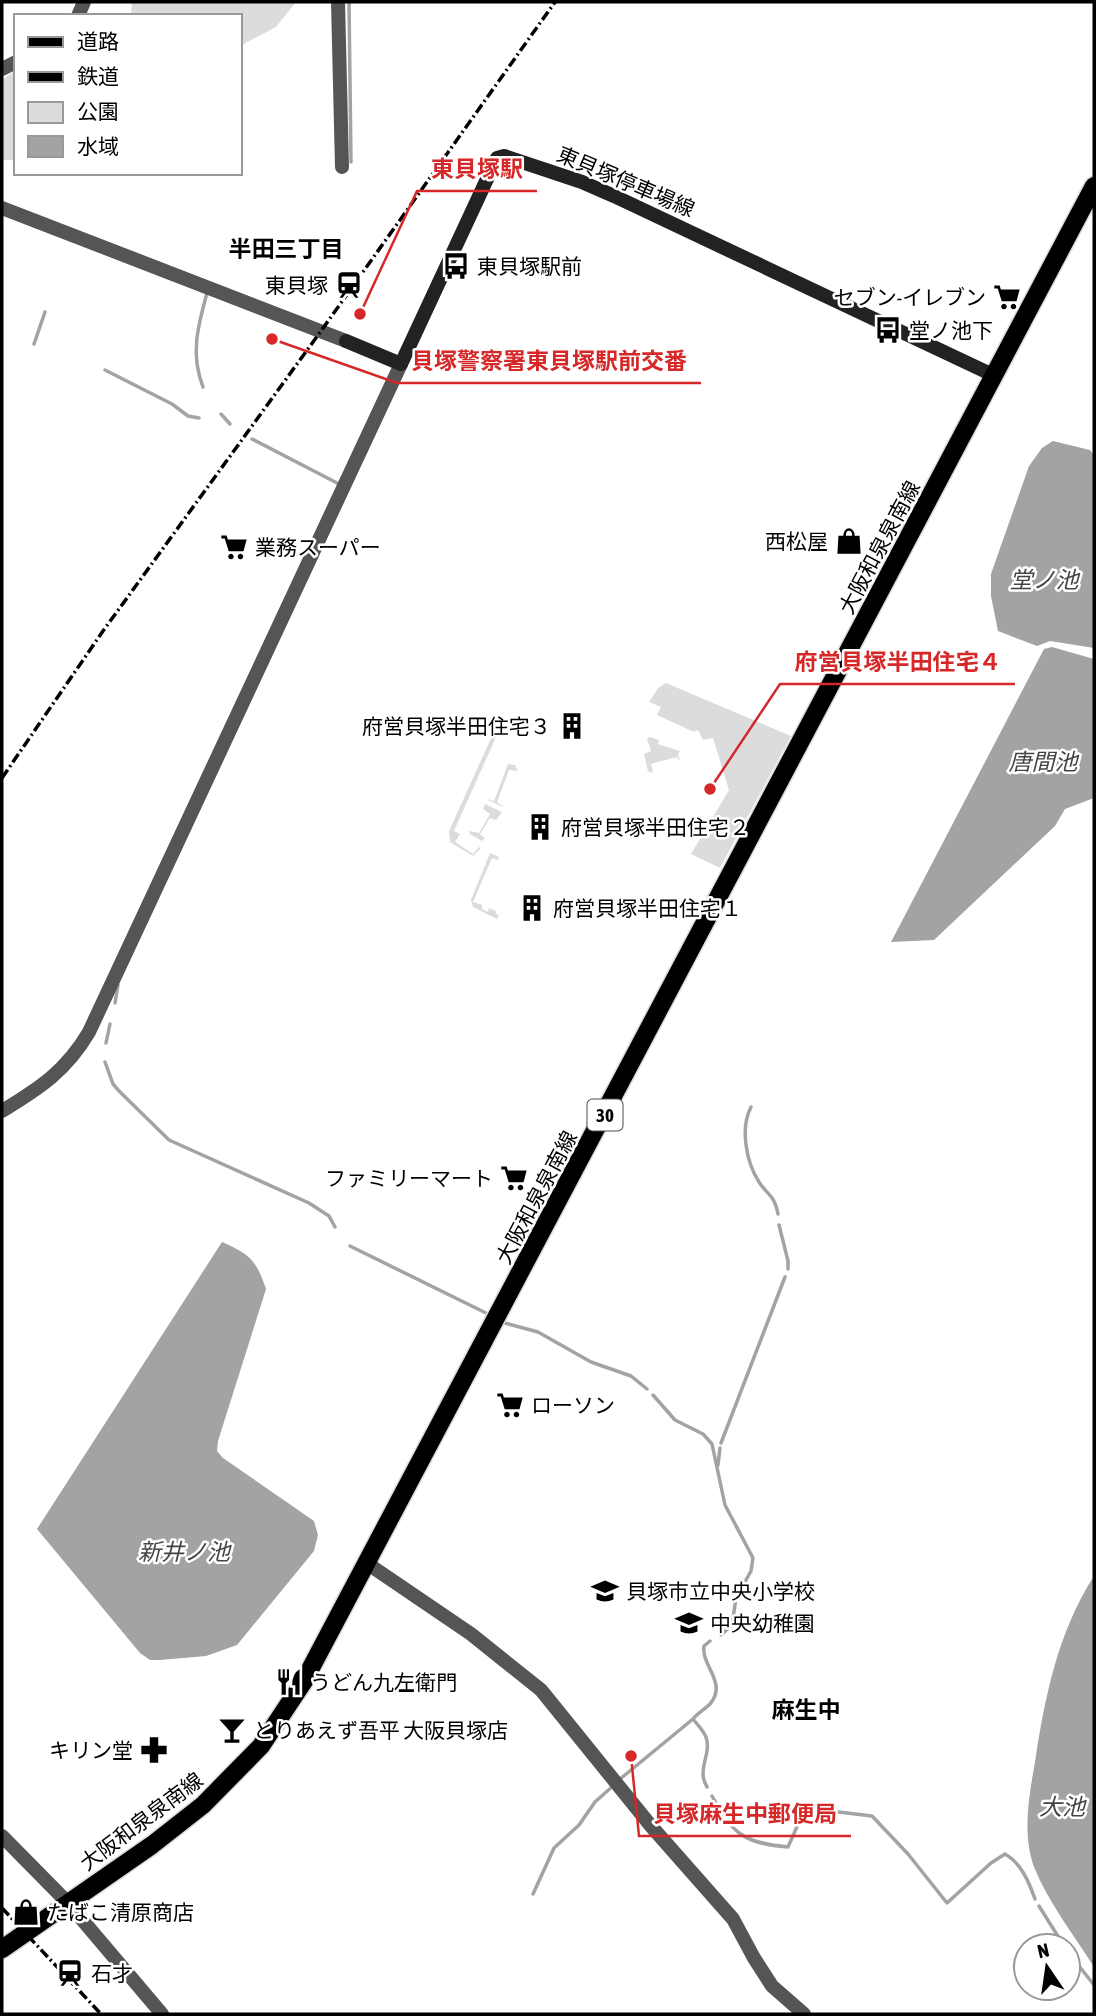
<svg xmlns="http://www.w3.org/2000/svg" width="1096" height="2016" viewBox="0 0 1096 2016" font-family="'Asap Condensed','Noto Sans JP',sans-serif">
	<style>
		.green { fill: #dcdcdc }
		.water { fill: #a3a3a3 }
		.lines { fill: none; stroke-linecap: round; stroke-linejoin: round }
		.stream { stroke: #a3a3a3; stroke-width: 3.5 }
		.primary-casing { stroke: #dbdbdb; stroke-width: 21 }
		.tertiary { stroke: #555; stroke-width: 14 }
		.secondary { stroke: #222; stroke-width: 14 }
		.primary { stroke: #000; stroke-width: 18 }
		.rail { stroke: #000; stroke-width: 3.5; stroke-dasharray: 10 3.5 2 3.5; stroke-linecap: butt }
		.labels { text-anchor: middle; dominant-baseline: central; stroke-width: 5; stroke-linejoin: round; paint-order: stroke }
		.shield { fill: #fff; stroke: #4c4c4c; stroke-width: 2 }
		.shield-label { font-size: 19px; font-weight: bold; fill: #000 }
		.street-label { font-size: 21px; fill: #000; stroke: #fff }
		.poi-label { font-size: 21px; fill: #000; stroke: #fff; text-anchor: start }
		.neighbourhood-label { font-size: 23px; font-weight: bold; fill: #000; stroke: #fff }
		.water-label { font-size: 23px; font-style: italic; fill: #444; stroke: #fff }
		.leader { fill: none; stroke: #d62828; stroke-width: 2.5 }
		.callout-dot { fill: #d62828; stroke: #fff; stroke-width: 2.5 }
		.callout-label { font-size: 23px; text-anchor: middle; font-weight: bold; fill: #d62828; stroke: #fff; stroke-width: 5; stroke-linejoin: round; paint-order: stroke }
	</style>
	<rect width="100%" height="100%" fill="#fff"/>
	<!-- green -->
	<g class="green">
		<polygon points="132,2 296,2 276,27 240,46 240,16 131,16"/>
		<polygon points="16,70 16,160 2,160 2,80"/>
		<polygon points="666,683 791,736 720,868 691,854 729,790 713,738 703,740 698,730 694,732 657,715 661,707 649,702 658,688"/>
		<polygon points="499,732 504,736 496,737 454,831 460,834 455,842 473,854 479,847 481,848 473,856 450,842 449,831 493,734"/>
		<polygon points="650,737 659,740 658,744 680,751 678,755 681,763 677,757 651,764 653,771 651,773 648,771 644,754 651,751 647,739"/>
		<polygon points="508,764 515,765 518,771 509,770 497,802 505,808 486,799 494,801"/>
		<polygon points="485,804 502,812 496,820 490,818 480,834 485,838 482,841 470,834 469,831 479,833 490,814 483,809"/>
		<polygon points="490,853 499,857 498,860 492,858 473,902 482,905 482,909 488,912 489,908 496,911 496,914 499,915 497,919 473,907 471,900"/>
	</g>
	<!-- water -->
	<g class="water">
		<polygon points="1053,441 1090,450 1094,455 1094,648 1050,641 1037,646 998,631 991,596 991,574 1029,466 1042,448"/>
		<polygon points="1052,647 1094,659 1094,798 1065,809 1055,826 934,940 891,942 1044,649"/>
		<path d="M222,1242C249,1254 256,1259 266,1289L218,1441L217,1451L223,1458L314,1521L318,1535L314,1551L237,1645L206,1656L160,1660H150L140,1653L37,1529Z"/>
		<path d="M1094,1576V1967C1074,1935 1048,1902 1034,1867C1022,1833 1029,1796 1035,1762C1045,1696 1058,1632 1094,1576Z"/>
	</g>
	<g class="lines">
		<!-- stream -->
		<g class="stream">
			<polyline points="349,2 351,162"/>
			<polyline points="34,344 45,312"/>
			<polyline points="105,370 172,404 188,416 199,418"/>
			<path d="M203,387C190,354 198,326 207,293"/>
			<polyline points="221,414 230,424"/>
			<polyline points="252,439 339,484"/>
			<polyline points="115,1003 118,985"/>
			<polyline points="106,1043 110,1024"/>
			<polyline points="105,1062 113,1084 119,1091 169,1140 309,1203 329,1216 335,1227"/>
			<path d="M751,1107C740,1128 746,1162 759,1182C768,1196 774,1194 778,1214"/>
			<polyline points="779,1225 788,1261 788,1269"/>
			<polyline points="350,1246 488,1314"/>
			<polyline points="505,1323 538,1332 591,1362 631,1376 647,1389"/>
			<polyline points="653,1395 675,1420 703,1434 712,1444 725,1505 753,1558 751,1571 736,1598 732,1625 721,1635"/>
			<polyline points="721,1443 785,1277"/>
			<polyline points="718,1465 720,1448"/>
			<polyline points="620,1779 693,1719"/>
			<path d="M707,1787C696,1769 712,1755 706,1737C703,1730 697,1724 693,1719C698,1713 705,1709 710,1704C728,1683 701,1666 704,1646L710,1641"/>
			<path d="M712,1796C733,1834 743,1843 788,1847L803,1813"/>
			<path d="M811,1806L814,1804L830,1811L872,1816L908,1854L947,1903L991,1863L1005,1854C1021,1863 1029,1882 1035,1899"/>
			<polyline points="533,1894 554,1848 579,1825 595,1802 614,1785"/>
			<polyline points="1039,1906 1064,1946"/>
			<polyline points="1068,1952 1094,1985"/>
		</g>
		<defs>
			<polyline id="primary" points="2,1949 152,1845 203,1805 261,1746 304,1681 1094,186"/>
		</defs>
		<!-- primary casing -->
		<use href="#primary" class="primary-casing"/>
		<!-- tertiary -->
		<g class="tertiary">
			<polyline points="338,2 342,167"/>
			<polyline points="78,16 84,2"/>
			<polyline points="2,69 16,62"/>
			<polyline points="2,208 346,341"/>
			<path d="M2,1111C40,1088 66,1071 89,1032L401,364"/>
			<polyline points="368,1564 471,1634 541,1690 651,1826 733,1919 754,1958 772,1986 804,2014"/>
			<polyline points="2,1836 68,1903 162,2014"/>
		</g>
		<!-- secondary -->
		<polyline class="secondary" points="346,341 401,364 494,164 497,158 504,156 582,182 614,196 995,376"/>
		<!-- primary -->
		<use href="#primary" class="primary"/>
		<!-- rail -->
		<g class="rail">
			<polyline points="2,778 103,631 321,331 555,2"/>
			<polyline points="2,1908 101,2014"/>
		</g>
	</g>
	<!-- icons -->
	<defs>
		<symbol id="bus-bare" viewBox="-9 -9 18 18"><path d="M-5-6H5V4H4V6H2V4H-2V6H-4V4H-5ZM-3.5-4V0h7V-4ZM-3.5 1.2v1.5H-2V1.2ZM2 1.2v1.5H3.5V1.2Z" fill="#000" stroke="#fff" stroke-width="2.5" paint-order="stroke"/></symbol>
		<symbol id="station-bare" viewBox="-9 -9 18 18"><path d="M-3-6H3Q5-6 5-4V2Q5 4 3 4L4.5 6H3L1.5 4h-3L-3 6H-4.5L-3 4Q-5 4-5 2V-4Q-5-6-3-6ZM-3.5-4v3h7v-3ZM-3.5 1v1.5H-2V1ZM2 1v1.5H3.5V1Z" fill="#000" stroke="#fff" stroke-width="2.5" paint-order="stroke"/></symbol>
		<symbol id="supermarket-bare" viewBox="-9 -9 18 18"><path d="M-6-5.5h2.5l.6 2H6L4.5 2H-2.5L-4.4-4H-6ZM-1.5 3.2a1.3 1.3 0 1 0 .1 0ZM3 3.2a1.3 1.3 0 1 0 .1 0Z" fill="#000" stroke="#fff" stroke-width="2.5" paint-order="stroke"/></symbol>
		<symbol id="shop-bare" viewBox="-9 -9 18 18"><path d="M-5-2.5h2.3a2.7 3.5 0 0 1 5.4 0H5L5.5 6h-11ZM-1.5-2.5h3a1.5 2.3 0 0 0-3 0Z" fill="#000" stroke="#fff" stroke-width="2.5" paint-order="stroke"/></symbol>
		<symbol id="building-bare" viewBox="-9 -9 18 18"><path d="M-4-6H4V6H1V3H-1V6H-4ZM-2.5-4.3h1.7v1.8h-1.7ZM.8-4.3h1.7v1.8H.8ZM-2.5-1h1.7V.8h-1.7ZM.8-1h1.7V.8H.8Z" fill="#000" stroke="#fff" stroke-width="2.5" paint-order="stroke"/></symbol>
		<symbol id="university-bare" viewBox="-9 -9 18 18"><path d="M0-5L7-2L0 1L-7-2ZM-4 1L0 2.5L4 1V4Q0 6-4 4Z" fill="#000" stroke="#fff" stroke-width="2.5" paint-order="stroke"/></symbol>
		<symbol id="school-bare" viewBox="-9 -9 18 18"><path d="M0-5L7-2L0 1L-7-2ZM-4 1L0 2.5L4 1V4Q0 6-4 4Z" fill="#000" stroke="#fff" stroke-width="2.5" paint-order="stroke"/></symbol>
		<symbol id="restaurant-bare" viewBox="-9 -9 18 18"><path d="M-5-6h1v4h1v-4h1v4h1v-4h1v5L-1.5 .5V6h-2V.5L-5-1ZM5-6V6H3V1.5H1.5Q1.5-4 5-6Z" fill="#000" stroke="#fff" stroke-width="2.5" paint-order="stroke"/></symbol>
		<symbol id="bar-bare" viewBox="-9 -9 18 18"><path d="M-6-5H6L.8 .8V4.5H3.5V6h-7V4.5H-.8V.8Z" fill="#000" stroke="#fff" stroke-width="2.5" paint-order="stroke"/></symbol>
		<symbol id="pharmacy-bare" viewBox="-9 -9 18 18"><path d="M-2-6h4v4h4v4h-4v4h-4v-4h-4v-4h4Z" fill="#000" stroke="#fff" stroke-width="2.5" paint-order="stroke"/></symbol>
	</defs>
	<g fill-rule="evenodd">
		<use href="#bus-bare" x="437" y="247" width="38" height="38"/>
		<use href="#station-bare" x="330" y="266" width="38" height="38"/>
		<use href="#supermarket-bare" x="988" y="278" width="38" height="38"/>
		<use href="#bus-bare" x="869" y="311" width="38" height="38"/>
		<use href="#shop-bare" x="830" y="522" width="38" height="38"/>
		<use href="#supermarket-bare" x="215" y="528" width="38" height="38"/>
		<use href="#building-bare" x="553" y="707" width="38" height="38"/>
		<use href="#building-bare" x="521" y="808" width="38" height="38"/>
		<use href="#building-bare" x="513" y="889" width="38" height="38"/>
		<use href="#supermarket-bare" x="495" y="1159" width="38" height="38"/>
		<use href="#supermarket-bare" x="491" y="1386" width="38" height="38"/>
		<use href="#university-bare" x="586" y="1572" width="38" height="38"/>
		<use href="#school-bare" x="670" y="1604" width="38" height="38"/>
		<use href="#restaurant-bare" x="270" y="1663" width="38" height="38"/>
		<use href="#bar-bare" x="213" y="1711" width="38" height="38"/>
		<use href="#pharmacy-bare" x="135" y="1731" width="38" height="38"/>
		<use href="#shop-bare" x="7" y="1893" width="38" height="38"/>
		<use href="#station-bare" x="51" y="1954" width="38" height="38"/>
	</g>
	<g class="labels">
		<!-- shield labels -->
		<rect class="shield" x="587.5" y="1099.5" width="35" height="31" rx="5"/>
		<g class="shield-label">
			<text x="605" y="1115">30</text>
		</g>
		<!-- street labels -->
		<g class="street-label">
			<text transform="translate(626 181) rotate(23)">東貝塚停車場線</text>
			<text transform="translate(879 547) rotate(-62)">大阪和泉泉南線</text>
			<text transform="translate(536 1197) rotate(-62)">大阪和泉泉南線</text>
			<text transform="translate(141 1821) rotate(-37)">大阪和泉泉南線</text>
		</g>
		<!-- poi labels -->
		<g class="poi-label">
			<text x="477" y="266">東貝塚駅前</text>
			<text x="328" y="285" text-anchor="end">東貝塚</text>
			<text x="986" y="297" text-anchor="end">セブン-イレブン</text>
			<text x="909" y="330">堂ノ池下</text>
			<text x="828" y="541" text-anchor="end">西松屋</text>
			<text x="255" y="547">業務スーパー</text>
			<text x="551" y="726" text-anchor="end">府営貝塚半田住宅３</text>
			<text x="561" y="827">府営貝塚半田住宅２</text>
			<text x="553" y="908">府営貝塚半田住宅１</text>
			<text x="493" y="1178" text-anchor="end">ファミリーマート</text>
			<text x="531" y="1405">ローソン</text>
			<text x="626" y="1591">貝塚市立中央小学校</text>
			<text x="710" y="1623">中央幼稚園</text>
			<text x="310" y="1682">うどん九左衛門</text>
			<text x="253" y="1730">とりあえず吾平 大阪貝塚店</text>
			<text x="133" y="1750" text-anchor="end">キリン堂</text>
			<text x="47" y="1912">たばこ清原商店</text>
			<text x="91" y="1973">石才</text>
		</g>
		<!-- neighbourhood labels -->
		<g class="neighbourhood-label">
			<text x="286" y="249">半田三丁目</text>
			<text x="806" y="1710">麻生中</text>
		</g>
		<!-- water labels -->
		<g class="water-label">
			<text x="1044" y="580">堂ノ池</text>
			<text x="1043" y="762">唐間池</text>
			<text x="184" y="1552">新井ノ池</text>
			<text x="1062" y="1807">大池</text>
		</g>
	</g>
	<!-- callouts -->
	<path class="leader" d="M360 314L417 191H537M272 339L397 383H701M710 789L780 684H1015M631 1756L639 1836H851"/>
	<g class="callout-dot">
		<circle cx="360" cy="314" r="7"/>
		<circle cx="272" cy="339" r="7"/>
		<circle cx="710" cy="789" r="7"/>
		<circle cx="631" cy="1756" r="7"/>
	</g>
	<g class="callout-label">
		<text x="477" y="177">東貝塚駅</text>
		<text x="549" y="369">貝塚警察署東貝塚駅前交番</text>
		<text x="898" y="670">府営貝塚半田住宅４</text>
		<text x="745" y="1822">貝塚麻生中郵便局</text>
	</g>
	<!-- border -->
	<rect width="1096" height="2016" fill="none" stroke="#000000" stroke-width="7"/>
	<!-- legend -->
	<rect x="14" y="14" width="228" height="161" fill="#ffffff" stroke="#999999" stroke-width="2"/>
	<rect x="28" y="37" width="35" height="10" fill="#000000" stroke="#999999" stroke-width="2"/>
	<text x="77" y="49" font-size="21" fill="#000000">道路</text>
	<rect x="28" y="72" width="35" height="10" fill="#000000" stroke="#999999" stroke-width="2"/>
	<text x="77" y="84" font-size="21" fill="#000000">鉄道</text>
	<rect x="28" y="102" width="35" height="21" fill="#dcdcdc" stroke="#999999" stroke-width="2"/>
	<text x="77" y="119" font-size="21" fill="#000000">公園</text>
	<rect x="28" y="136" width="35" height="21" fill="#a3a3a3" stroke="#999999" stroke-width="2"/>
	<text x="77" y="154" font-size="21" fill="#000000">水域</text>
	<!-- north arrow -->
	<g transform="translate(1047 1967) rotate(347)"><circle r="33" fill="#ffffff" stroke="#999999" stroke-width="2"/>
	<path d="M0-5L12 26L0 18L-12 26Z" fill="#000000"/>
	<text y="-10" font-size="19" font-weight="bold" text-anchor="middle" fill="#000000">N</text>
	</g>
</svg>
